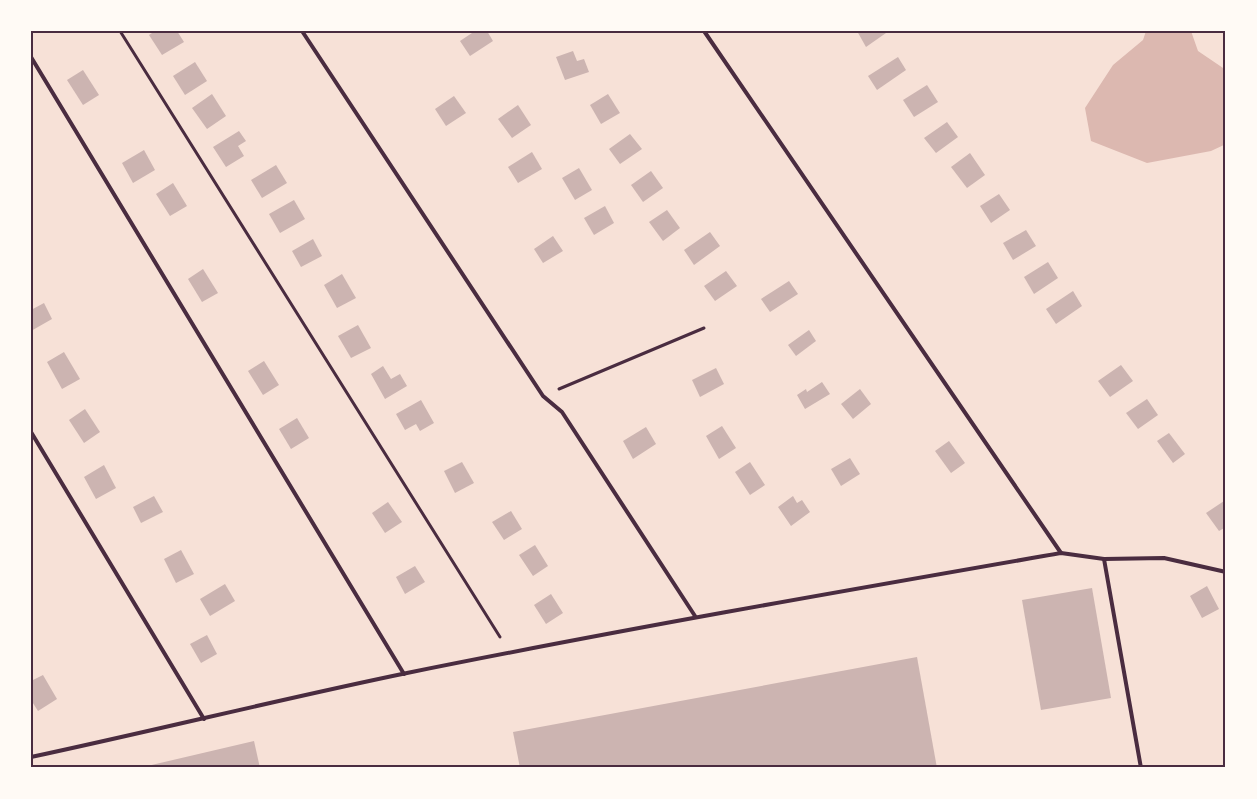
<svg xmlns="http://www.w3.org/2000/svg" width="1257" height="799" viewBox="0 0 1257 799" font-family="'Titillium Web',sans-serif">
	<style>
		.water { fill: #dcb8b0 }
		.building { fill: #ccb4b1 }
		.lines { fill: none; stroke-linecap: round; stroke-linejoin: round }
		.path { stroke: #4a2c40; stroke-width: 3 }
		.service { stroke: #4a2c40; stroke-width: 4 }
		.neatline { fill: none; stroke: #4a2c40; stroke-width: 2 }
	</style>
	<rect width="100%" height="100%" fill="#f7e1d7"/>
	<!-- water -->
	<polygon class="water" points="1146,31 1191,31 1198,51 1226,70 1226,144 1211,151 1147,163 1091,141 1085,108 1113,65 1143,40"/>
	<!-- building -->
	<g class="building">
		<polygon points="155,31 177,31 184,42 162,55 149,35"/>
		<polygon points="475,31 487,31 493,41 470,56 460,41"/>
		<polygon points="857,31 885,31 886,33 866,47"/>
		<polygon points="573,51 577,61 584,59 589,72 565,80 556,57"/>
		<polygon points="898,57 906,70 877,90 868,76"/>
		<polygon points="195,62 207,81 185,95 173,76"/>
		<polygon points="83,70 99,95 83,105 67,80"/>
		<polygon points="927,85 938,102 914,117 903,100"/>
		<polygon points="212,94 226,116 207,129 192,108"/>
		<polygon points="608,94 620,113 601,124 590,105"/>
		<polygon points="454,96 466,113 446,126 435,109"/>
		<polygon points="518,105 531,125 512,138 498,119"/>
		<polygon points="947,122 958,137 936,153 924,138"/>
		<polygon points="239,131 246,141 238,146 244,156 226,167 213,147"/>
		<polygon points="630,134 642,149 620,164 609,149"/>
		<polygon points="144,150 155,170 133,183 122,163"/>
		<polygon points="532,152 542,169 518,183 508,167"/>
		<polygon points="970,153 985,175 967,188 951,167"/>
		<polygon points="276,165 287,183 262,198 251,180"/>
		<polygon points="579,168 592,190 575,200 562,178"/>
		<polygon points="651,171 663,188 643,202 631,185"/>
		<polygon points="173,183 187,206 170,216 156,194"/>
		<polygon points="999,194 1010,210 991,223 980,206"/>
		<polygon points="294,200 305,219 280,233 269,214"/>
		<polygon points="605,206 614,223 594,235 584,218"/>
		<polygon points="667,210 680,228 663,241 649,222"/>
		<polygon points="1026,230 1036,246 1013,260 1003,243"/>
		<polygon points="710,232 720,246 694,265 684,250"/>
		<polygon points="553,236 563,251 543,263 534,249"/>
		<polygon points="313,239 322,256 301,267 292,251"/>
		<polygon points="1048,262 1058,278 1034,294 1024,277"/>
		<polygon points="203,269 218,293 202,302 188,279"/>
		<polygon points="726,271 737,286 715,301 704,286"/>
		<polygon points="342,274 356,298 337,308 324,285"/>
		<polygon points="789,281 798,294 770,312 761,299"/>
		<polygon points="1073,291 1082,306 1056,324 1046,309"/>
		<polygon points="44,303 52,319 31,331 31,310"/>
		<polygon points="358,325 371,348 351,358 338,336"/>
		<polygon points="809,330 816,341 796,356 788,345"/>
		<polygon points="64,352 80,379 62,389 47,362"/>
		<polygon points="264,361 279,385 263,395 248,371"/>
		<polygon points="1121,365 1133,381 1110,397 1098,381"/>
		<polygon points="383,366 391,379 400,374 407,386 385,399 371,374"/>
		<polygon points="716,368 724,384 700,397 692,380"/>
		<polygon points="822,382 830,394 805,409 797,395 806,389 807,392"/>
		<polygon points="860,389 871,404 853,419 841,404"/>
		<polygon points="1147,399 1158,415 1138,429 1126,413"/>
		<polygon points="421,400 434,423 420,431 416,424 405,430 396,414"/>
		<polygon points="85,409 100,432 84,443 69,420"/>
		<polygon points="297,418 309,438 291,449 279,429"/>
		<polygon points="722,426 736,448 719,459 706,436"/>
		<polygon points="646,427 656,444 633,459 623,441"/>
		<polygon points="1169,433 1185,454 1173,463 1157,441"/>
		<polygon points="949,441 965,463 951,473 935,451"/>
		<polygon points="850,458 860,474 841,486 831,469"/>
		<polygon points="462,462 474,483 455,493 444,471"/>
		<polygon points="750,462 765,485 750,495 735,472"/>
		<polygon points="104,465 116,488 96,499 84,477"/>
		<polygon points="154,496 163,512 141,523 133,507"/>
		<polygon points="793,496 797,503 802,500 810,512 791,526 778,507"/>
		<polygon points="1224,501 1226,504 1226,527 1219,531 1206,513"/>
		<polygon points="388,502 402,522 385,533 372,513"/>
		<polygon points="511,511 522,529 504,540 492,522"/>
		<polygon points="535,545 548,566 533,576 519,555"/>
		<polygon points="181,550 194,574 176,583 164,559"/>
		<polygon points="415,566 425,582 405,594 396,577"/>
		<polygon points="225,584 235,601 210,616 200,599"/>
		<polygon points="1207,586 1219,609 1202,618 1190,596"/>
		<polygon points="1092,588 1111,698 1041,710 1022,600"/>
		<polygon points="551,594 563,613 546,624 534,605"/>
		<polygon points="207,635 217,654 201,663 190,644"/>
		<polygon points="917,657 937,768 520,768 513,732"/>
		<polygon points="43,675 57,699 38,711 31,700 31,681"/>
		<polygon points="254,741 260,768 143,768 143,767"/>
	</g>
	<g class="lines">
		<!-- path -->
		<g class="path">
			<polyline points="120,31 500,637"/>
			<polyline points="559,389 704,328"/>
		</g>
		<!-- service -->
		<g class="service">
			<polyline points="302,31 543,396 562,412 695,616"/>
			<polyline points="704,31 1061,553"/>
			<polyline points="31,57 404,674"/>
			<polyline points="31,432 204,719"/>
			<polyline points="1104,559 1141,768"/>
			<path d="M31,757C157,730 281,699 407,673C624,629 843,591 1061,553L1104,559L1164,558L1226,572"/>
		</g>
	</g>
	<!-- border -->
	<rect width="1257" height="799" fill="none" stroke="#fffaf5" stroke-width="65"/>
	<rect x="32" y="32" width="1192" height="734" class="neatline"/>
</svg>
